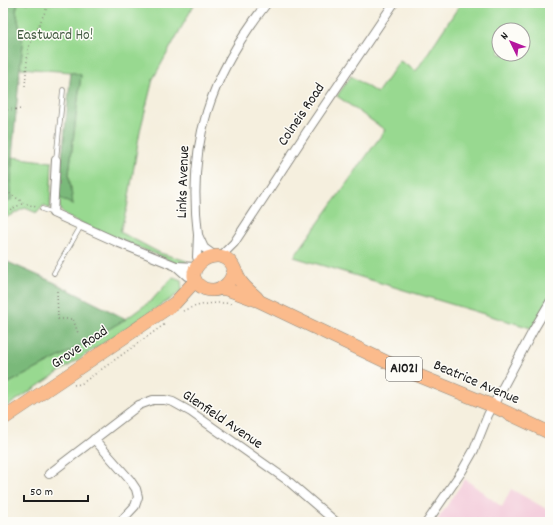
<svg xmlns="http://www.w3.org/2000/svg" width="553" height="525" viewBox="0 0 553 525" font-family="Dekko,sans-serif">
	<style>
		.built { fill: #f4cfdd }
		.green { fill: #98d990; stroke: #5a7a56; fill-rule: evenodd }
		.forest { fill: #7ab97a; stroke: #4b6a4b }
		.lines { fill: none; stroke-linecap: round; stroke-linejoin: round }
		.service-casing { stroke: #88867d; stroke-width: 5.5 }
		.minor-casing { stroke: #88867d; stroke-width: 10 }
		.primary-casing { stroke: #88867d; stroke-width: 14 }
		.path { stroke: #88867d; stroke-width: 1.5; stroke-dasharray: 1 3; stroke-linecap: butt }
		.service { stroke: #fff; stroke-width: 4 }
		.minor { stroke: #fff; stroke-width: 8 }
		.primary { stroke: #fbbb8c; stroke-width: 13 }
		.labels { text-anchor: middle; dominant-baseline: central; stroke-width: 3; stroke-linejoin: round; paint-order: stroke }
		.shield { fill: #fdfcf7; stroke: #605f5e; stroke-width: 1 }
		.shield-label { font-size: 14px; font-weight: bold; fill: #1c1c1c }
		.park-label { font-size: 15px; fill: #475e45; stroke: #fdfcf7 }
		.street-label { font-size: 15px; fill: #1c1c1c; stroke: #fdfcf7 }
	</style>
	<rect width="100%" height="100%" fill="#fdfcf7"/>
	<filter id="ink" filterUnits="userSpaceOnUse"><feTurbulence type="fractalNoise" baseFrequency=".025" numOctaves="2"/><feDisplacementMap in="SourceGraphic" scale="8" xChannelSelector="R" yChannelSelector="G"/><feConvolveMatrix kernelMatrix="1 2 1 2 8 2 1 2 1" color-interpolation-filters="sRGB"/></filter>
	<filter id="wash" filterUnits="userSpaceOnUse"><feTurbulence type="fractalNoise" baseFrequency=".012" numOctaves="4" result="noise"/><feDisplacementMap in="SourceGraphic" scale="16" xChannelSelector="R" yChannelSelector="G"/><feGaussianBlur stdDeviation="0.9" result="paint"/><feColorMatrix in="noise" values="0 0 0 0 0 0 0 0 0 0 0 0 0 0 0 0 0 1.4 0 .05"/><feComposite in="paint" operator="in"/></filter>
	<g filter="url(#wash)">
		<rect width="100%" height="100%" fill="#f5efde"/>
		<!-- built -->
		<polygon class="built" points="465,479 502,507 511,489 550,511 550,522 436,522"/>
		<!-- green -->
		<g class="green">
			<polygon points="18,3 195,3 153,79 140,131 127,208 120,232 160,253 187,261 183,266 69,218 60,210 58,197 73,205 69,174 81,75 71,72 20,68 23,45 16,10"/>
			<path d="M461,3H550V302L534,329L294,257L385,130L337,96L351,76L377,93L400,61L416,71ZM499,30H523V54H499Z"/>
			<polygon points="12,157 52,162 50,209 44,205 37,213 25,208 3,219 3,204 11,200"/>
			<polygon points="173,277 181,280 182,289 175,296 3,409 3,386 67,353 126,319 152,300"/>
		</g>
		<!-- forest -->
		<g class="forest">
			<polygon points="3,3 18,3 16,10 23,45 20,68 12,157 11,200 3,204"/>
			<polygon points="71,72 81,75 69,174 73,205 58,197"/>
			<polygon points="3,260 53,282 126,319 67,353 3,386"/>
		</g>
	</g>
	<g filter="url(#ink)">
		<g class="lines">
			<defs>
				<g id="service">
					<polyline points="56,160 63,90"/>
					<polyline points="42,209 53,213"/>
					<polyline points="54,273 81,226"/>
				</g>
				<g id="minor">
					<polyline points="56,160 53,213 117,242 176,266"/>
					<path d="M198,235C187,143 210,76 267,3"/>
					<polyline points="221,256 234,243 306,133 394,3"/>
					<polyline points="199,263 197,257 198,235 204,248 215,256"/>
					<polyline points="194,278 187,276 176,266 197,267"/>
					<polyline points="94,439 130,480 136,489 138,497 135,506 120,522"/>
					<polyline points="49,474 139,405 153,400 165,400 173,402 191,412 287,480 336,522"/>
					<polyline points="427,522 462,471 474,450 488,415 534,329 550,302"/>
				</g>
				<g id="primary">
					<path d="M234,269C231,284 221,293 205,289C177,275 209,247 227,259C234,263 236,275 241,282C245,288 252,293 257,298"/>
					<polyline points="220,288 229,290 259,301 395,366 493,406 550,433"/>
					<polyline points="3,419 175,303 195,281"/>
				</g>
			</defs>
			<!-- service casing -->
			<use href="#service" class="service-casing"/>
			<!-- minor casing -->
			<use href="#minor" class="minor-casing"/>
			<!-- primary casing -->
			<use href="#primary" class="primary-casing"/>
			<!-- path -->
			<g class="path">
				<polyline points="25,86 28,49 49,3"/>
				<polyline points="3,110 23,109"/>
				<polyline points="3,189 24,203 36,207"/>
				<polyline points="3,213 24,203"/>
				<polyline points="57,291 58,319 73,319 78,333"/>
				<path d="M183,311C194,305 218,301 231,304L232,302"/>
				<polyline points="74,385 81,384 165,324"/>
			</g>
			<!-- service -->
			<use href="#service" class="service"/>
			<!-- minor -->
			<use href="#minor" class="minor"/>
			<!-- primary -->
			<use href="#primary" class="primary"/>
		</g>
	</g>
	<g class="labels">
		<!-- shield labels -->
		<rect class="shield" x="386" y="357" width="36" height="24" rx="3"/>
		<g class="shield-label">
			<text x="404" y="369">A1021</text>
		</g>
		<!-- park labels -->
		<g class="park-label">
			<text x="55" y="36">Eastward Ho!</text>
		</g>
		<!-- street labels -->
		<g class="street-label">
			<text transform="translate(302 115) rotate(-56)">Colneis Road</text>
			<text transform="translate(184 182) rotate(-88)">Links Avenue</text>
			<text transform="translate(80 348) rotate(-34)">Grove Road</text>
			<text transform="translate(476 383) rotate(23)">Beatrice Avenue</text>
			<text transform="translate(222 420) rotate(34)">Glenfield Avenue</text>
		</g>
	</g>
	<!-- margin -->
	<rect width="553" height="525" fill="none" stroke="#fdfcf7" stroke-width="16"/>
	<!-- north arrow -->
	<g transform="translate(511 42) rotate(313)"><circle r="19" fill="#fdfcf7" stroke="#a3a29f"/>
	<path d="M0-3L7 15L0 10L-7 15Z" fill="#b5179e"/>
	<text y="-6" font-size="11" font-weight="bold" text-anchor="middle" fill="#1c1c1c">N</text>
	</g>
	<!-- scale -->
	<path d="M24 495v6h64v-6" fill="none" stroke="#1c1c1c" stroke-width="2"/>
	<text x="30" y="495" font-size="12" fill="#1c1c1c" stroke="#fdfcf7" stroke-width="3" paint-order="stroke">50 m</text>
</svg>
